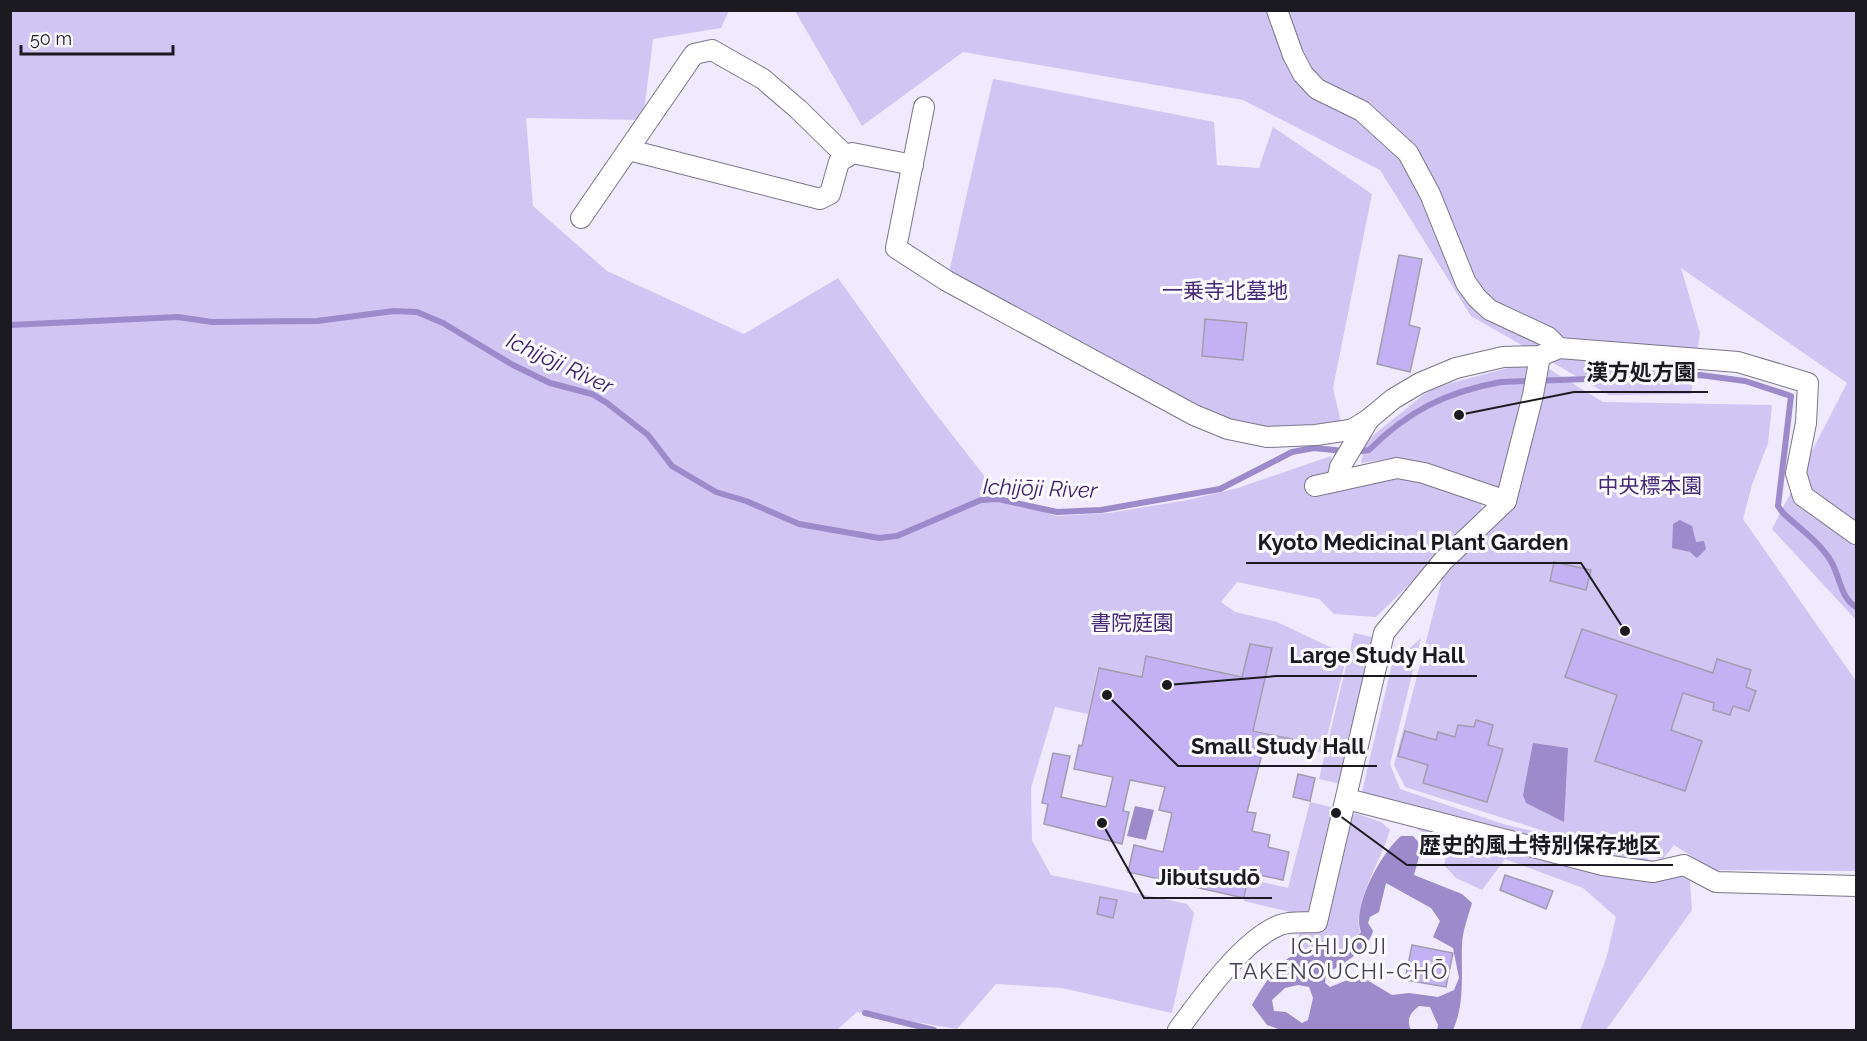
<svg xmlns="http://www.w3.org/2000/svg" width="1867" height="1041" viewBox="0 0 1867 1041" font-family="Raleway,'Noto Sans JP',sans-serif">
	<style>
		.green { fill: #d1c5f3 }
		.water { fill: #9c8aca; fill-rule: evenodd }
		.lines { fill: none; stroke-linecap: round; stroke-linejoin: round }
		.stream { stroke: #9c8aca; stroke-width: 6 }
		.building { fill: #c3b1f3; stroke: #a19daf; stroke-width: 1.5 }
		.street-casing { stroke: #7a7687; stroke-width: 22 }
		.street { stroke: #fff; stroke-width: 20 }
		.labels { text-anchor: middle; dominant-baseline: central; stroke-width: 6; stroke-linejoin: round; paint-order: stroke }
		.park-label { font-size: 21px; fill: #462975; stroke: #fbfafe }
		.water-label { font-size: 22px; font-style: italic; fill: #3c1e6a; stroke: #fbfafe }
		.neighbourhood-label { font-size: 22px; letter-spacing: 1.5px; fill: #444050; stroke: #fbfafe }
		.leader { fill: none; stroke: #1c1a21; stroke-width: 2 }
		.callout-dot { fill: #1c1a21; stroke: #fbfafe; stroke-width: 2 }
		.callout-label { font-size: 22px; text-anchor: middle; font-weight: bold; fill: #1c1a21; stroke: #fbfafe; stroke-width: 6; stroke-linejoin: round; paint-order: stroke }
	</style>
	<rect width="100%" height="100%" fill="#efeafe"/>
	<!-- green -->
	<g class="green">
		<polygon points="10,11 729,11 721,28 653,39 643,120 526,118 533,206 607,271 744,334 838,278 925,400 1000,496 1056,516 1109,513 1188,500 1238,488 1331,456 1334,490 1407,474 1481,499 1482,513 1376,617 1334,614 1319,599 1237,582 1221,602 1235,612 1277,622 1347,655 1323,753 1291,747 1292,739 1254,730 1265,681 1146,655 1141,676 1098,667 1088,714 1055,707 1031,788 1032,840 1051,875 1187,904 1194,913 1172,1013 1062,988 996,984 957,1029 857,1012 837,1030 11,1030"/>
		<polygon points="795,11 1856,11 1856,620 1772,529 1847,383 1681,268 1700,333 1691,394 1609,395 1471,316 1380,170 1243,100 963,52 862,126"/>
		<polygon points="993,79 1214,122 1217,165 1259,168 1273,127 1372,194 1333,388 1343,431 1228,429 947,281"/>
		<polygon points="1531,362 1499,489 1400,457 1361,463 1366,441 1432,388"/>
		<polygon points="1549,369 1603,402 1772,405 1768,443 1752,485 1743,519 1856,681 1856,871 1714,870 1674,845 1663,859 1544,831 1405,787 1394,765 1446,564 1513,506"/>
		<polygon points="1354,633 1376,638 1341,784 1319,779"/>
		<polygon points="1421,638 1390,764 1400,789 1503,824 1646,858 1690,881 1692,910 1606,1030 1580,1030 1607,956 1616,917 1583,888 1505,859 1482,890 1456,878 1444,865 1448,849 1362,792 1392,664"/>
		<polygon points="1310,802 1335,808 1307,916 1244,901 1249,879 1288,888"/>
		<path d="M1355,813L1381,822L1390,830C1382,859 1352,904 1360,932L1345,950L1305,949L1298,944L1299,933L1305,929L1349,818Z"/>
	</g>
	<!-- water -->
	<g class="water">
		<polygon points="1680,520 1692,526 1696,542 1704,541 1706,549 1697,558 1690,552 1672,548 1673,524"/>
		<polygon points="1533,743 1568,748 1564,822 1526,803 1523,795"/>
		<polygon points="1135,806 1154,810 1146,840 1127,836"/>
		<path d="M1401,836H1413L1422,846L1414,875L1462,894L1472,903C1468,917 1462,932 1462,946C1461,975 1465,1003 1453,1030H1437L1438,1025L1430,1007L1419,1006C1410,1013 1406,1019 1411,1030H1281L1267,1025L1252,1005C1263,985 1282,954 1307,950C1319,948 1333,950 1345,950L1361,932C1351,907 1382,852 1401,836ZM1386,883L1431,908L1440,921L1433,937L1453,948L1459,978L1454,990L1438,997L1409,993L1392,995L1367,980L1355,977L1330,987L1325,983L1326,973C1342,966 1369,948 1373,931L1368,923L1370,917L1379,912ZM1298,985L1309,987L1313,998L1308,1020L1302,1023L1286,1012L1274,1011L1272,1000L1285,988Z"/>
	</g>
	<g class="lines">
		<!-- stream -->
		<g class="stream">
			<polyline points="10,325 178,317 212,322 317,321 394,311 417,312 443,323 513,365 550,383 592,394 607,403 648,435 672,466 716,492 746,501 799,524 879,538 897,536 981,500 998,499 1057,512 1101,510 1220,489 1292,452 1314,448 1344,451"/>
			<path d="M1355,452L1369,450C1408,411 1446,392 1501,382L1700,375L1745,381L1791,396L1778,506L1783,513C1799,528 1822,544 1832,563C1840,578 1841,598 1856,607"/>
			<polyline points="865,1013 934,1030"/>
		</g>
	</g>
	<!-- building -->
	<g class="building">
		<polygon points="1399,255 1422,259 1409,325 1420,328 1410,372 1377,364"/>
		<polygon points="1205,319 1247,323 1243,360 1202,356"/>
		<polygon points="1554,562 1591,570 1586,590 1550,581"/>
		<polygon points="1582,629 1713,673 1717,659 1751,670 1746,687 1756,691 1749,711 1733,706 1730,715 1713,710 1714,703 1683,693 1671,730 1702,741 1685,791 1595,761 1617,695 1565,677"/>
		<polygon points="1250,644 1272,648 1253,731 1292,739 1288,755 1263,750 1247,812 1256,813 1252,831 1270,835 1268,847 1289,852 1283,880 1249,873 1244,898 1128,872 1134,845 1163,852 1172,813 1159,810 1165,787 1130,780 1123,811 1129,812 1122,844 1044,824 1048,804 1042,803 1053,753 1070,756 1061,797 1106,807 1113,777 1074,769 1079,745 1082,746 1099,668 1142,677 1146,656 1242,677"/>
		<polygon points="1476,720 1493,725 1488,745 1503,749 1487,802 1423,783 1428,765 1398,756 1405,731 1436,740 1438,732 1455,737 1458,725 1474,727"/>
		<polygon points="1298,774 1315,778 1310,801 1293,797"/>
		<polygon points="1505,875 1553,891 1546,909 1500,890"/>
		<polygon points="1100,897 1117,900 1113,918 1097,914"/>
		<polygon points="1412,945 1453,953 1446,987 1405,980"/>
	</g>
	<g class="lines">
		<defs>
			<g id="street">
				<polyline points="1277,10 1293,55 1303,74 1317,89 1362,111 1408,153 1430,194 1466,283 1477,298 1490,310 1548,337 1559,348"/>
				<polyline points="924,107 896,248 947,281 1194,415 1228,429 1267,437 1316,435 1343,431 1353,429 1369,419 1393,399 1420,383 1456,368 1503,357 1540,356 1559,348 1738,362 1808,383 1806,423 1796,473 1803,496 1856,534"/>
				<polyline points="629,150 820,199 830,194 839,162 852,153 913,165"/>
				<polyline points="581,218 694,54 712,50 763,79 798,109 847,157"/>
				<polyline points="1337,481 1340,467 1369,419"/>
				<polyline points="1315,486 1397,468 1424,473 1506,501"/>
				<polyline points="1347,799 1603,865 1653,872 1684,865 1716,882 1856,886"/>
				<path d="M1178,1030C1201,999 1243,939 1280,925C1291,921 1306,923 1317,922L1384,633L1443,561L1506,501L1533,395L1540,356"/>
			</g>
		</defs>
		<!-- street casing -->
		<use href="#street" class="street-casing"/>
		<!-- street -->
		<use href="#street" class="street"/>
	</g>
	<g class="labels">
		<!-- park labels -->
		<g class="park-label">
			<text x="1225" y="290">一乗寺北墓地</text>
			<text x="1650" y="485">中央標本園</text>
			<text x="1132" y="622">書院庭園</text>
		</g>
		<!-- water labels -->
		<g class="water-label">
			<text transform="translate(560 363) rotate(25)">Ichijōji River</text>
			<text transform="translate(1040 488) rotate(2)">Ichijōji River</text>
		</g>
		<!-- neighbourhood labels -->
		<g class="neighbourhood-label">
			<text x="1339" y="946">ICHIJOJI<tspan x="1339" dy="25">TAKENOUCHI-CHŌ</tspan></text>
		</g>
	</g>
	<!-- callouts -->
	<path class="leader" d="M1459 415L1574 392H1708M1625 631L1581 563H1246M1167 685L1277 676H1477M1107 695L1178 766H1377M1336 813L1407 865H1673M1102 823L1144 898H1272"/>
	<g class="callout-dot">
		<circle cx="1459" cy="415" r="6"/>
		<circle cx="1625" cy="631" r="6"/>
		<circle cx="1167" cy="685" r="6"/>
		<circle cx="1107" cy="695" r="6"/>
		<circle cx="1336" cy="813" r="6"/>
		<circle cx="1102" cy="823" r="6"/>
	</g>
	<g class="callout-label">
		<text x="1641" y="380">漢方処方園</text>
		<text x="1413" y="550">Kyoto Medicinal Plant Garden</text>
		<text x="1377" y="663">Large Study Hall</text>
		<text x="1278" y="754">Small Study Hall</text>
		<text x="1540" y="853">歴史的風土特別保存地区</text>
		<text x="1208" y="885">Jibutsudō</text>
	</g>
	<!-- border -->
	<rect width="1867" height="1041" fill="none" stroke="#1c1a21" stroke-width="24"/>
	<!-- scale -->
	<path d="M21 45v9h152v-9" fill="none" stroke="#1c1a21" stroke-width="3"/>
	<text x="30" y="45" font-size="18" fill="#1c1a21" stroke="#fbfafe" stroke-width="4.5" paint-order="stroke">50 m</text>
</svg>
